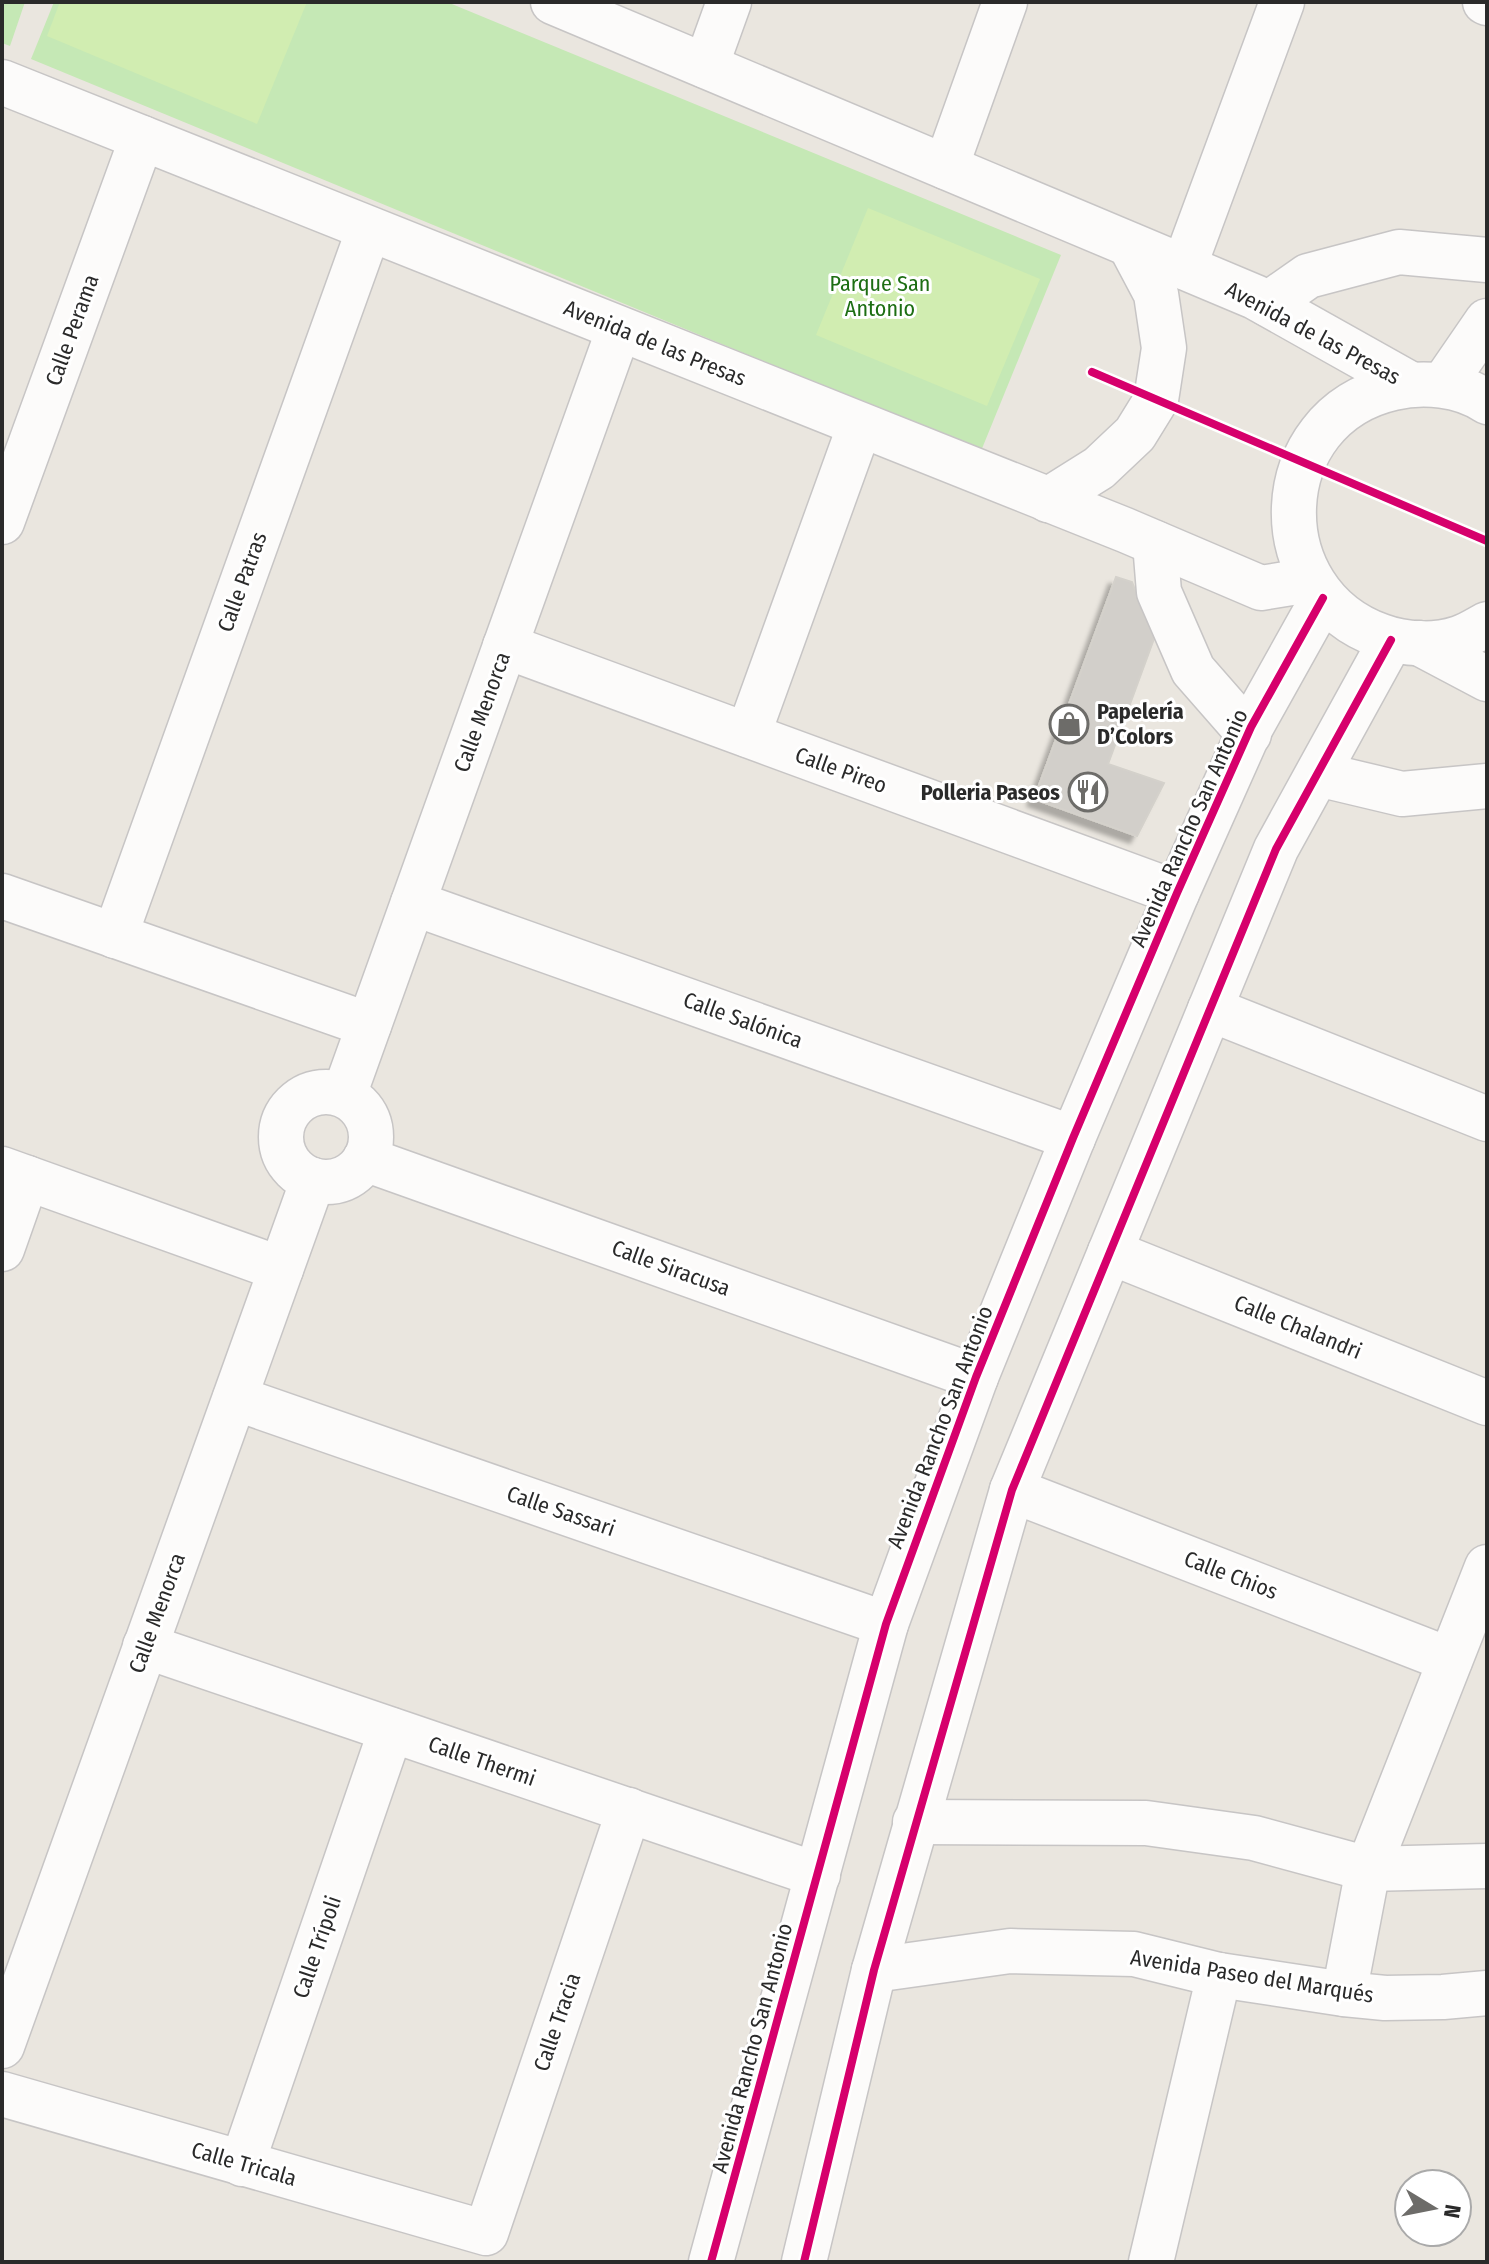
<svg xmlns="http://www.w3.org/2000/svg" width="1489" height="2264" viewBox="0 0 1489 2264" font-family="'Fira Sans Condensed',sans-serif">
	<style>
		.green { fill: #c5e8b5 }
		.pitch { fill: #d1edb1 }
		.building { fill: #d2cfca; stroke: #d4d1cb; stroke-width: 2; filter: url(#shadow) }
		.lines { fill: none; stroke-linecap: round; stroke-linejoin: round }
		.street-casing { stroke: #c7c5c5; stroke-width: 47 }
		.secondary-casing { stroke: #c7c5c5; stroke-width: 47 }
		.street { stroke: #fcfbfa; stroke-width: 44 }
		.secondary { stroke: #fcfbfa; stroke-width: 44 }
		.cycleway-casing { stroke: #fff; stroke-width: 13 }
		.cycleway { stroke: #d6006c; stroke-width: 8 }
		.labels { text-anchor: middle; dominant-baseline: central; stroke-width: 6; stroke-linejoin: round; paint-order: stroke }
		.park-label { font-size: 22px; fill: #1d6e13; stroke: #fff }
		.street-label { font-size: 22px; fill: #2a2a2a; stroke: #fff }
		.poi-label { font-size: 22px; font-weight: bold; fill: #2a2a2a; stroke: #fff; text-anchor: start }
	</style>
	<defs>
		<filter id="shadow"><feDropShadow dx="-7" dy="7" stdDeviation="2" flood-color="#0004"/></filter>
	</defs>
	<rect width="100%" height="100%" fill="#eae6df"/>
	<!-- green -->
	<g class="green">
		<polygon points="2,2 25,2 10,46 2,43"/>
		<polygon points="54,2 447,2 1061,255 981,451 31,59"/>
	</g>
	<!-- pitch -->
	<g class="pitch">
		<polygon points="60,2 307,2 257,124 47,36"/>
		<polygon points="868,208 1040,279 987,406 816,335"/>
	</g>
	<!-- building -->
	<polygon class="building" points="1116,577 1132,582 1146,619 1159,625 1108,764 1164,783 1137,836 1034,799"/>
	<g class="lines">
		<defs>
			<g id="street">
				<polyline points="553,2 1255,297 1410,384"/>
				<polyline points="1485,2 1487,3"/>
				<polyline points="706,66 729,2"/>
				<polyline points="2,82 1125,530 1261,588 1310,580"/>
				<polyline points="946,167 1005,2"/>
				<polyline points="1184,267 1282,2"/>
				<polyline points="1268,304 1308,276 1399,252 1487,260"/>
				<polyline points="1048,500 1099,468 1135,434 1156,400 1164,348 1156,294 1130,245"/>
				<polyline points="2,522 142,138"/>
				<polyline points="1155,543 1159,592 1193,670 1249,734"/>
				<polyline points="1419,643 1487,679"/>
				<polyline points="505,646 1177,893"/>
				<polyline points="748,735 860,425"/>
				<polyline points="1318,774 1402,794 1487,786"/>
				<polyline points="2,896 369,1025"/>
				<polyline points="413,903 1073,1138"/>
				<polyline points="115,936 369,229"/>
				<polyline points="1210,1009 1487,1119"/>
				<circle cx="326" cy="1137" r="45"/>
				<polyline points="344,1095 619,329"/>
				<polyline points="365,1159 976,1377"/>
				<polyline points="2,1169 281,1269"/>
				<polyline points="2,1249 27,1178"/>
				<polyline points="1110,1252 1487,1403"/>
				<polyline points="235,1398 886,1624"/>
				<polyline points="1012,1490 1450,1660"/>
				<polyline points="145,1646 818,1875"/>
				<polyline points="915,1822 1146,1823 1254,1838 1368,1869 1487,1866"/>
				<polyline points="874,1970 1010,1951 1134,1954 1219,1975 1344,1994 1385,1998 1443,1997 1487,1993"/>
				<polyline points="1344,1994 1368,1869 1487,1567"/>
				<polyline points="2,2046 313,1180"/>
				<polyline points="2,2094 486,2233 629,1810"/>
				<polyline points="242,2164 391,1730"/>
				<polyline points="1151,2262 1219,1975"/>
			</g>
			<g id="secondary">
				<polyline points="1443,385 1487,321"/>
				<path d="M1487,402C1461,384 1423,381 1393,388C1266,417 1260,593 1381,636C1405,645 1435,646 1459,638C1469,635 1478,629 1487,624"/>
				<polyline points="711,2262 886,1624 976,1377 1073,1138 1177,893 1251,727 1323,598"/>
				<polyline points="804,2262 874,1970 1012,1490 1276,849 1391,640"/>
			</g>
		</defs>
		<!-- street casing -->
		<use href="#street" class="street-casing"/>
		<!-- secondary casing -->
		<use href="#secondary" class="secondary-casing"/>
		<!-- street -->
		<use href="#street" class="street"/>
		<!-- secondary -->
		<use href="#secondary" class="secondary"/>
		<defs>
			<g id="cycleway">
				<polyline points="1092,372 1487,541"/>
				<polyline points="711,2262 886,1624 976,1377 1073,1138 1177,893 1251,727 1323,598"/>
				<polyline points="804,2262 874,1970 1012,1490 1276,849 1391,640"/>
			</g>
		</defs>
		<!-- cycleway casing -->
		<use href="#cycleway" class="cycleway-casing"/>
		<!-- cycleway -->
		<use href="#cycleway" class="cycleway"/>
	</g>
	<!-- icons -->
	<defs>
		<symbol id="shop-ring" viewBox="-11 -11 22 22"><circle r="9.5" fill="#fff" stroke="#6d6c69" stroke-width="1.5"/><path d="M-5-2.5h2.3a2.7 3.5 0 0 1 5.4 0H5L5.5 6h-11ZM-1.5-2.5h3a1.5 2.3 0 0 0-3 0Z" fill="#6d6c69"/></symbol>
		<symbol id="restaurant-ring" viewBox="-11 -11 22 22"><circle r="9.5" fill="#fff" stroke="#6d6c69" stroke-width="1.5"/><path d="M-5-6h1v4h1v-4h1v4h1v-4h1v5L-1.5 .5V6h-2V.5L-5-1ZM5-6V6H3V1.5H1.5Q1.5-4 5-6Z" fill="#6d6c69"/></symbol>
	</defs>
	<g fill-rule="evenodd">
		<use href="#shop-ring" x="1047" y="702" width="44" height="44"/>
		<use href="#restaurant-ring" x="1066" y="770" width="44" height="44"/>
	</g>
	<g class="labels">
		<!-- park labels -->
		<g class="park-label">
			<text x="880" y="283">Parque San<tspan x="880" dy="25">Antonio</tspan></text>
		</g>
		<!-- street labels -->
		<g class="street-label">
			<text transform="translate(72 330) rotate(-70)">Calle Perama</text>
			<text transform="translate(1313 333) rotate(28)">Avenida de las Presas</text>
			<text transform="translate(655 343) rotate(22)">Avenida de las Presas</text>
			<text transform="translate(242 582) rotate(-70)">Calle Patras</text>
			<text transform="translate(482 712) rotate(-70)">Calle Menorca</text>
			<text transform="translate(841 770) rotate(20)">Calle Pireo</text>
			<text transform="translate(1189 828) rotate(-66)">Avenida Rancho San Antonio</text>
			<text transform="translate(743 1020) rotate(20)">Calle Salónica</text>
			<text transform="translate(671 1268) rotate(20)">Calle Siracusa</text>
			<text transform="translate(1298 1327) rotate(22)">Calle Chalandri</text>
			<text transform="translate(940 1427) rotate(-69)">Avenida Rancho San Antonio</text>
			<text transform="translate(561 1511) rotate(19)">Calle Sassari</text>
			<text transform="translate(1231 1575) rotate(21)">Calle Chios</text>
			<text transform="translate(157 1613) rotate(-70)">Calle Menorca</text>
			<text transform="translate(482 1761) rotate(19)">Calle Thermi</text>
			<text transform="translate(317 1947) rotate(-71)">Calle Trípoli</text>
			<text transform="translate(1252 1976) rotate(9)">Avenida Paseo del Marqués</text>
			<text transform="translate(557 2022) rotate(-71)">Calle Tracia</text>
			<text transform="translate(752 2048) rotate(-75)">Avenida Rancho San Antonio</text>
			<text transform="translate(244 2164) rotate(16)">Calle Tricala</text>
		</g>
		<!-- poi labels -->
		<g class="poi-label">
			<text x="1097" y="711">Papelería<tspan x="1097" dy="25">D’Colors</tspan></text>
			<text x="1060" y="792" text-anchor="end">Polleria Paseos</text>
		</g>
	</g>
	<!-- border -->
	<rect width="1489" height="2264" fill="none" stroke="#2a2a2a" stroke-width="8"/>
	<!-- north arrow -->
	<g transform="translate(1433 2208) rotate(100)"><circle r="38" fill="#ffffff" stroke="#aaaaaa" stroke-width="2"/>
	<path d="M0-6L14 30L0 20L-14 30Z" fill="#6d6c69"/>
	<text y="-12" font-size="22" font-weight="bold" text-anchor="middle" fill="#2a2a2a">N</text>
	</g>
</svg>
